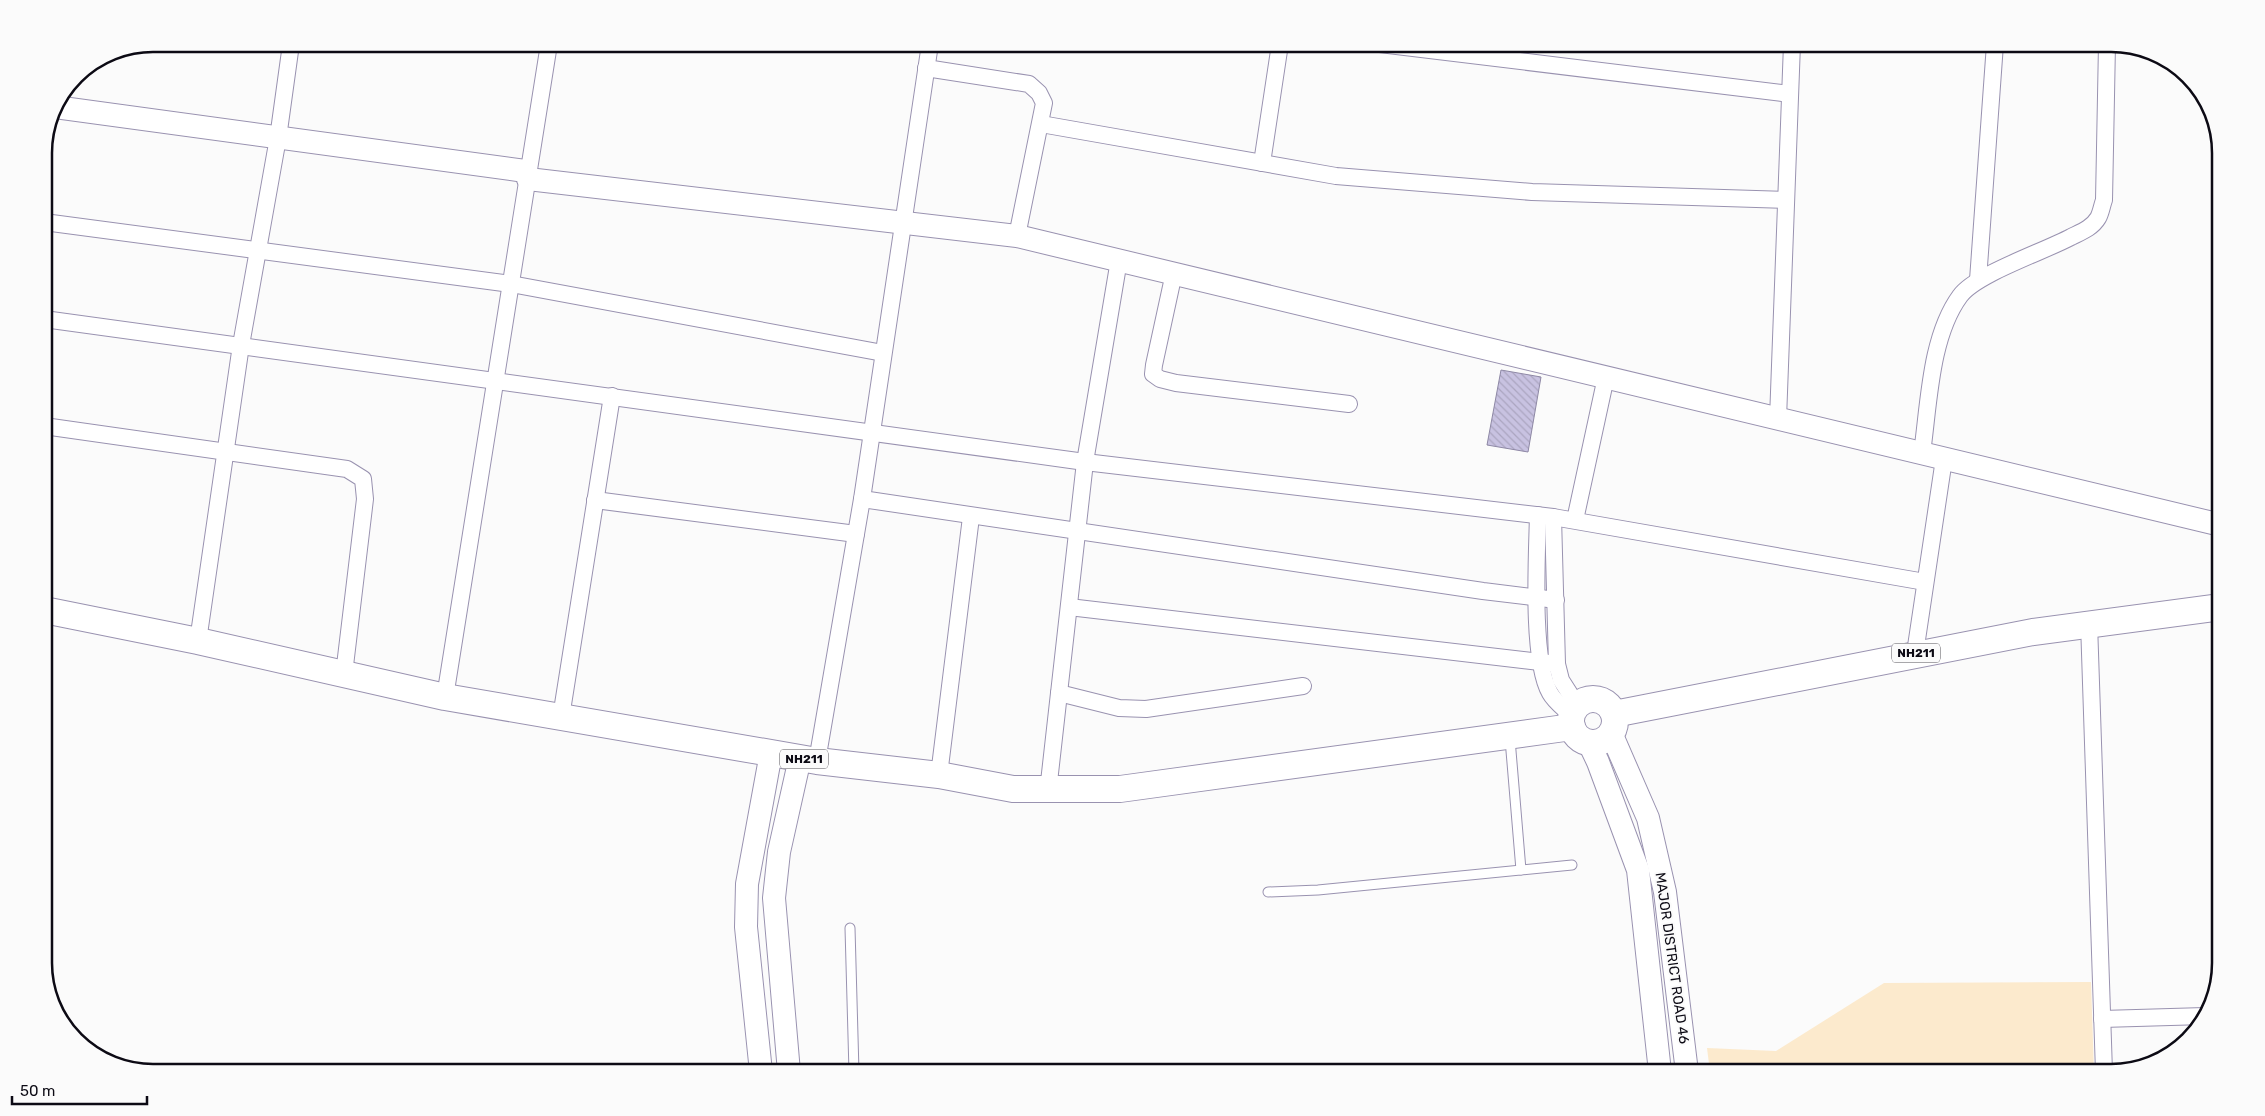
<svg xmlns="http://www.w3.org/2000/svg" width="2265" height="1116" viewBox="0 0 2265 1116" font-family="Rubik,sans-serif">
	<style>
		.grass { fill: #fceacd }
		.building { fill: url(#building-back-hatch); stroke: #8e88a5 }
		.lines { fill: none; stroke-linecap: round; stroke-linejoin: round }
		.lane-casing { stroke: #9992b0; stroke-width: 11 }
		.street-casing { stroke: #9992b0; stroke-width: 18 }
		.secondary-casing { stroke: #9992b0; stroke-width: 24 }
		.primary-casing { stroke: #9992b0; stroke-width: 28 }
		.lane { stroke: #fff; stroke-width: 9 }
		.street { stroke: #fff; stroke-width: 16 }
		.secondary { stroke: #fff; stroke-width: 22 }
		.primary { stroke: #fff; stroke-width: 26 }
		.labels { text-anchor: middle; dominant-baseline: central; stroke-width: 4; stroke-linejoin: round; paint-order: stroke }
		.shield { fill: #fbfbfb; stroke: #545259; stroke-width: 1 }
		.shield-label { font-size: 12px; font-weight: bold; fill: #0c0a14 }
		.street-label { font-size: 14px; fill: #0c0a14; stroke: #fbfbfb }
		.rim { fill: none; stroke: #0c0a14; stroke-width: 2.5 }
	</style>
	<defs>
		<pattern id="building-back-hatch" width="6" height="6" patternUnits="userSpaceOnUse" patternTransform="scale(1.25)"><rect width="6" height="6" fill="#c8c2e1"/><path d="M-1 5l2 2M0 0l6 6M5-1l2 2" fill="none" stroke="#aba5c0"/></pattern>
	</defs>
	<rect width="100%" height="100%" fill="#fbfbfb"/>
	<!-- grass -->
	<polygon class="grass" points="2091,982 2094,1072 1710,1072 1707,1048 1776,1051 1884,983"/>
	<!-- building -->
	<polygon class="building" points="1501,370 1541,377 1528,452 1487,445"/>
	<g class="lines">
		<defs>
			<g id="lane">
				<polyline points="1510,739 1521,870"/>
				<polyline points="1268,892 1318,890 1572,865"/>
				<polyline points="850,928 854,1072"/>
			</g>
			<g id="street">
				<polyline points="1380,44 1790,94"/>
				<polyline points="926,68 1029,84 1039,93 1044,103 1017,236"/>
				<polyline points="1041,124 1336,176 1532,192 1786,200"/>
				<polyline points="1262,163 1280,44"/>
				<polyline points="44,222 511,284 883,353"/>
				<polyline points="1174,273 1154,365 1153,374 1160,379 1176,383 1349,404"/>
				<polyline points="1978,280 1995,44"/>
				<polyline points="44,319 1085,462 1553,517 1925,582"/>
				<polyline points="1778,419 1792,44"/>
				<polyline points="44,426 347,469 363,479 365,499 344,674"/>
				<path d="M1922,453C1929,404 1930,337 1960,296C1976,274 2043,252 2071,237C2081,232 2092,228 2098,218C2101,213 2102,205 2104,200L2107,44"/>
				<polyline points="862,499 1483,591 1556,600"/>
				<polyline points="595,500 856,534"/>
				<path d="M1538,515C1537,556 1531,660 1550,693C1555,702 1564,708 1571,715"/>
				<polyline points="1553,517 1557,664 1561,680 1577,705"/>
				<polyline points="1575,520 1606,377"/>
				<polyline points="1069,607 1557,664"/>
				<polyline points="2089,623 2104,1072"/>
				<polyline points="198,641 241,345 278,138 291,44"/>
				<polyline points="1915,653 1944,459"/>
				<polyline points="1059,693 1119,708 1146,709 1303,686"/>
				<polyline points="445,697 549,44"/>
				<polyline points="561,717 612,396"/>
				<polyline points="817,761 862,499 930,44"/>
				<polyline points="939,775 971,517"/>
				<polyline points="1048,791 1085,462 1119,260"/>
				<polyline points="2102,1019 2205,1016"/>
			</g>
			<g id="secondary">
				<polyline points="55,107 525,171 528,179 1017,236 2221,525"/>
				<polyline points="1611,733 1648,818 1665,892 1687,1072"/>
				<polyline points="1589,743 1598,762 1638,870 1660,1072"/>
				<polyline points="761,1072 746,927 747,884 771,753"/>
				<polyline points="789,1072 774,898 779,852 800,758"/>
			</g>
			<g id="primary">
				<polyline points="44,610 198,641 445,697 817,761 939,775 1013,789 1120,789 1572,727"/>
				<circle cx="1593" cy="721" r="22"/>
				<polyline points="1614,714 2033,632 2221,607"/>
			</g>
		</defs>
		<!-- lane casing -->
		<use href="#lane" class="lane-casing"/>
		<!-- street casing -->
		<use href="#street" class="street-casing"/>
		<!-- secondary casing -->
		<use href="#secondary" class="secondary-casing"/>
		<!-- primary casing -->
		<use href="#primary" class="primary-casing"/>
		<!-- lane -->
		<use href="#lane" class="lane"/>
		<!-- street -->
		<use href="#street" class="street"/>
		<!-- secondary -->
		<use href="#secondary" class="secondary"/>
		<!-- primary -->
		<use href="#primary" class="primary"/>
	</g>
	<g class="labels">
		<!-- shield labels -->
		<g class="shield">
			<rect x="1892" y="643.5" width="48" height="19" rx="4"/>
			<rect x="780" y="749.5" width="48" height="19" rx="4"/>
		</g>
		<g class="shield-label">
			<text x="1916" y="653">NH211</text>
			<text x="804" y="759">NH211</text>
		</g>
		<!-- street labels -->
		<g class="street-label">
			<text transform="translate(1672 958) rotate(82)">MAJOR DISTRICT ROAD 46</text>
		</g>
	</g>
	<!-- crop -->
	<path d="M0 0H2265V1116H0ZM153 52H2111A101 101 0 0 1 2212 153V963A101 101 0 0 1 2111 1064H153A101 101 0 0 1 52 963V153A101 101 0 0 1 153 52Z" fill="#fbfbfb" fill-rule="evenodd"/>
	<path class="rim" d="M153 52H2111A101 101 0 0 1 2212 153V963A101 101 0 0 1 2111 1064H153A101 101 0 0 1 52 963V153A101 101 0 0 1 153 52Z"/>
	<!-- scale -->
	<path d="M12 1096v8h135v-8" fill="none" stroke="#0c0a14" stroke-width="2.5"/>
	<text x="20" y="1096" font-size="15" fill="#0c0a14" stroke="#fbfbfb" stroke-width="4" paint-order="stroke">50 m</text>
</svg>
